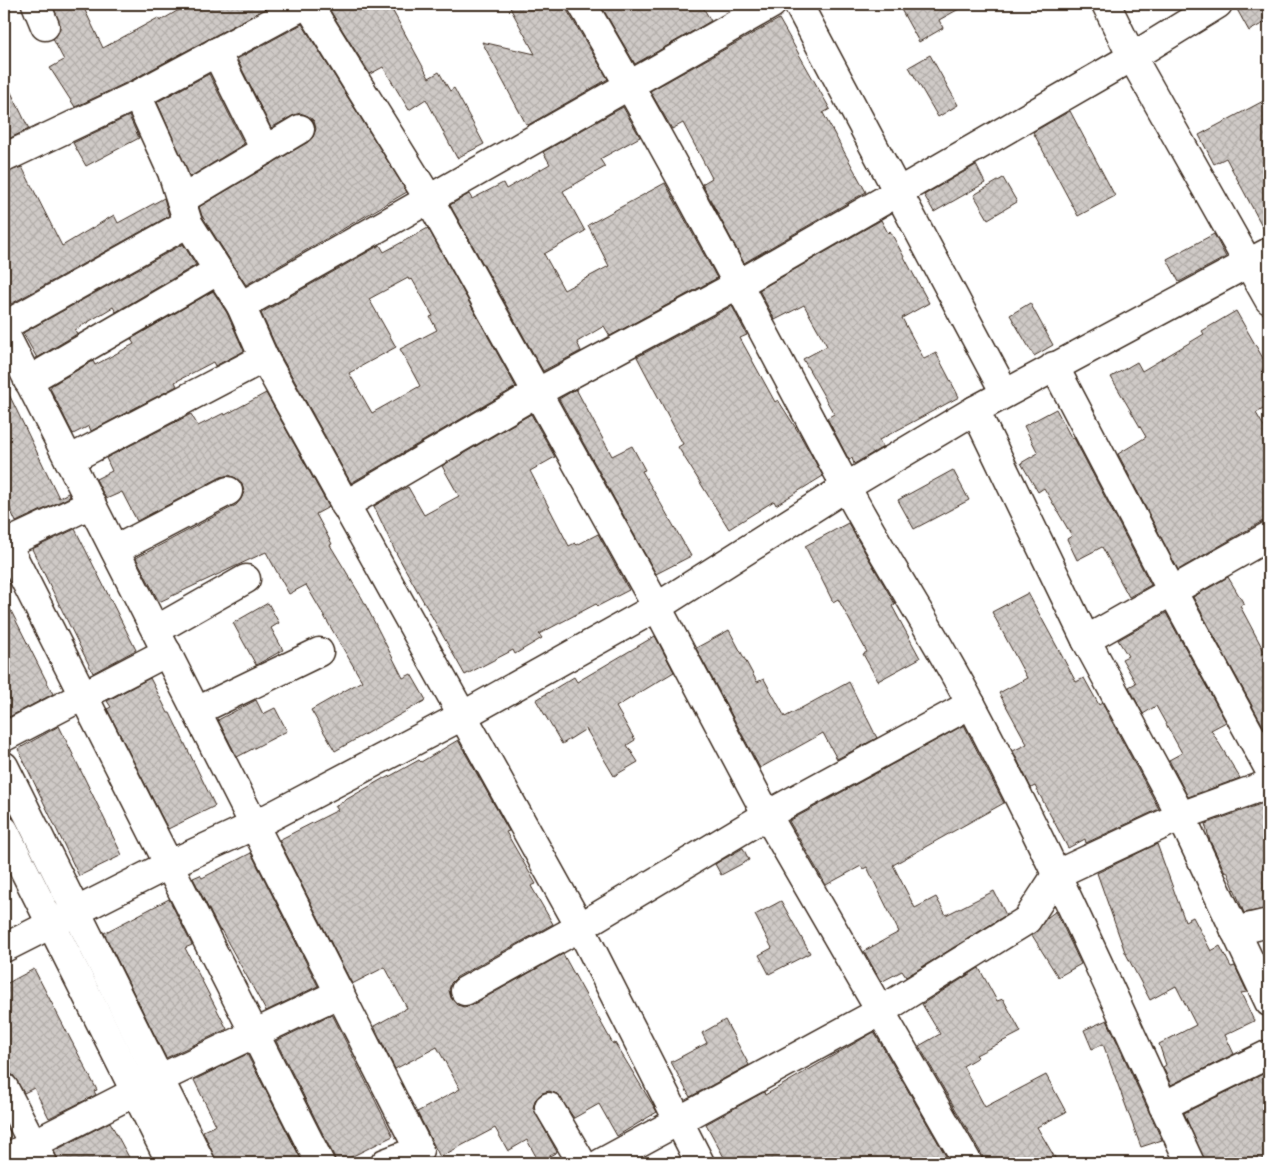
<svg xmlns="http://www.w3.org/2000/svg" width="1273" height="1167" viewBox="0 0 1273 1167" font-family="Dekko,sans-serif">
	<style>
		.building { fill: url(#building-cross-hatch); stroke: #3b2a1e; fill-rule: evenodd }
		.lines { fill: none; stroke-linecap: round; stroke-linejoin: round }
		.minor-casing { stroke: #3b2a1e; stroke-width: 31 }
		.minor { stroke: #fff; stroke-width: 28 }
	</style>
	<defs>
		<pattern id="building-cross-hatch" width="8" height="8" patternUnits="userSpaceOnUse" patternTransform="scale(1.25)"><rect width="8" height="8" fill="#cfcac7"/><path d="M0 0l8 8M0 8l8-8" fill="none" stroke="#b3aeaa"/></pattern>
	</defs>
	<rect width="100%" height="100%" fill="#fff"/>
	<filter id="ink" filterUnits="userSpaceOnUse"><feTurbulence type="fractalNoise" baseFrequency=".02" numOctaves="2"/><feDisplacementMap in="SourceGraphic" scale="10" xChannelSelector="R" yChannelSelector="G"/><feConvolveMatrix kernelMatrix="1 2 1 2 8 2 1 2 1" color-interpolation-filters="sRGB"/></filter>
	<g filter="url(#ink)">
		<!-- building -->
		<g class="building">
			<polygon points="53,4 82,4 103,48 158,18 160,21 189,4 274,4 130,81 75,107 50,68 64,60 53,39 60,28"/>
			<polygon points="326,4 389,4 429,78 439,72 450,91 454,88 484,144 457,158 426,99 409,110 383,67 370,74"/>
			<polygon points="508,4 566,4 568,12 608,79 528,125 526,124 482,42 535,54"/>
			<polygon points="600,4 701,4 711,21 635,64"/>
			<polygon points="898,4 968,4 939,20 943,28 919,42"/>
			<polygon points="1234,4 1269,4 1269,20 1249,31"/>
			<polygon points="779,19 830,109 823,113 866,192 744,263 702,184 712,178 683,123 672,129 650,91"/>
			<polygon points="302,24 407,192 246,285 202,216 199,207 308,142 313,137 316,129 314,121 308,116 300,113 292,116 271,128 237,59"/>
			<polygon points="930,55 958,105 938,117 909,67"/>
			<polygon points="209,74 244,144 190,177 157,102"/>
			<polygon points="4,78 29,129 4,141"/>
			<polygon points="1269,98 1269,236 1268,237 1226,158 1214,164 1199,135"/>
			<polygon points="623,107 640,137 600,159 605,167 563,191 585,231 544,254 564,290 609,266 588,225 665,183 717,278 610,336 604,326 577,342 581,351 543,371 450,205 469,194 472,199 503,183 506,189 550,164 543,152"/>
			<polygon points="1070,111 1115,196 1078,216 1033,132"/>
			<polygon points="129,116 139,138 86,166 73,143"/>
			<polygon points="976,165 985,183 934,212 924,195"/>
			<polygon points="22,167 62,246 114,215 118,223 164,198 169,216 11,304 4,291 4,173"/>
			<polygon points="1003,178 1017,202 988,219 974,195"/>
			<polygon points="881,220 888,233 890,231 929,303 902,318 924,359 936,353 959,397 879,440 883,447 854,464 852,458 849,460 827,418 834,414 803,359 827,346 804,305 775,320 759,290"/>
			<path d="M428,228L516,387L351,483L278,351L261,313L380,245L384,252ZM408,278L409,280L412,279L433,316L430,317L437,330L400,349L420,386L372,413L349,373L396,347L369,299Z"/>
			<polygon points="1214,234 1226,257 1179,282 1167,259"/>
			<polygon points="183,244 196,265 116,312 113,307 75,330 77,334 37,358 23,333"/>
			<polygon points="213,291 227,313 244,351 215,366 213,362 175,382 177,386 91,431 89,426 73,434 50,388 52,385 93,361 95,365 134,344 131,339"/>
			<polygon points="1030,303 1053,345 1034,356 1010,315"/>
			<polygon points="732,306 747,335 740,338 775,402 778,400 799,433 823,476 776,505 774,501 729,529 678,447 683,444 637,357"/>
			<polygon points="1236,311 1268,367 1262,370 1269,382 1269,406 1256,413 1269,435 1269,520 1261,522 1178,570 1118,454 1146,437 1111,377 1137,362 1142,371 1204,334 1202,331"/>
			<polygon points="4,384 59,498 68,493 70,497 16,522 4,496"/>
			<polygon points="576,389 612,456 632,446 645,470 642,471 691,556 656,574 559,399"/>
			<polygon points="266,393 329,507 316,514 332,544 330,545 362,598 403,678 411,674 426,700 335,751 311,710 362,681 306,585 289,594 266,552 159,602 136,558 236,505 241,499 244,492 242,483 236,478 229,475 221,477 137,521 122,492 106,499 96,479 112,471 106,458 191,414 198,426 224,413 225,415"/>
			<polygon points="1056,409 1072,439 1074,438 1151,585 1129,597 1102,547 1077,560 1067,539 1072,536 1044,488 1038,492 1021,463 1038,453 1024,426"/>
			<polygon points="531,414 555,457 530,471 569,546 575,543 577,545 598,534 629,590 598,606 596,604 539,634 542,638 515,654 513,650 465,675 395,551 374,506 408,487 424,515 459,496 442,466"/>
			<polygon points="953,470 969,500 914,529 898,500"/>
			<polygon points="848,523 895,604 892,606 920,658 878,681 863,654 867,652 838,599 833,602 805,546"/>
			<polygon points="75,529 136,650 93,673 32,549"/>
			<polygon points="1228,577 1244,604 1240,606 1265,653 1261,654 1269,669 1269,737 1193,597"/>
			<polygon points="1028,593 1076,682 1084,678 1099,705 1102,703 1159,809 1086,843 1085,839 1068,848 1035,786 1031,788 1013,751 1027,744 999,693 1027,678 992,612"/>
			<polygon points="4,597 53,694 7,718 4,713"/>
			<polygon points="268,603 279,623 271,628 283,650 256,665 233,623"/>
			<polygon points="1166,613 1226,722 1211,730 1240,778 1188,797 1169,760 1182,753 1156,706 1143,714 1129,687 1136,683 1122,659 1128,656 1118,640"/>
			<polygon points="729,630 757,682 764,679 785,717 849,682 877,738 837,759 823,733 760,768 696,648"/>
			<polygon points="655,636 674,672 616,707 635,740 627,745 638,762 614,776 586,729 562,744 536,700 574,677 577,682"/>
			<polygon points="150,678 168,713 170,713 215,806 168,829 107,709 111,707 107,701"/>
			<polygon points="256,700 263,714 275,708 287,731 237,757 218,720"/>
			<polygon points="964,725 1004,803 893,865 915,908 936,897 946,915 994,891 1006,915 906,977 902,971 881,982 864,951 899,932 867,867 863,869 861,866 826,885 789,821"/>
			<polygon points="59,726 122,855 79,876 18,749"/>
			<polygon points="458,740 509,831 506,832 536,884 531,886 553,924 457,977 451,983 449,990 451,998 457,1005 464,1007 472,1005 563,954 613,1044 615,1043 657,1112 617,1136 599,1104 574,1118 557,1094 549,1091 542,1093 535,1100 533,1108 557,1152 539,1162 527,1140 508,1151 495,1128 440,1157 417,1112 460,1089 437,1047 395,1069 374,1026 407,1008 385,967 352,984 279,840 338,810 335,806 384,778 385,779 419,760 421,762"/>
			<polygon points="1269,801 1269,908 1244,913 1227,871 1225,872 1210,841 1205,824"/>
			<polygon points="1157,844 1185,921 1193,917 1211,951 1220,946 1231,967 1235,966 1247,992 1241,993 1254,1021 1225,1035 1234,1054 1171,1085 1163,1067 1166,1065 1159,1044 1196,1025 1176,986 1150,1000 1125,952 1097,873"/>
			<polygon points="743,848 749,860 721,875 715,864"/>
			<polygon points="251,853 318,986 266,1011 221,930 220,931 193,878 200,875 202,878"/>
			<polygon points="169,899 192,945 185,948 227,1029 166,1058 104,933"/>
			<polygon points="781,901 810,953 769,974 759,955 772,948 755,915"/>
			<polygon points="1056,911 1081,964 1058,977 1032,935 1048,917"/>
			<polygon points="979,968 997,1001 1003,999 1021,1032 976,1055 978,1057 963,1066 985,1107 1046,1075 1066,1112 1037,1127 1058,1163 984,1163 982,1155 919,1046 940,1034 922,1004"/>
			<polygon points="34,969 97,1090 94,1091 96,1095 49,1118 34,1088 24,1093 13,1075 4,1073 4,985"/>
			<polygon points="332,1014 393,1136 339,1163 336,1163 334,1156 276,1041"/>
			<polygon points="725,1020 749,1065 690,1097 671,1062 707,1043 702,1033"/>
			<polygon points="1107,1020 1149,1112 1162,1140 1141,1147 1103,1044 1092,1049 1084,1030"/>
			<polygon points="874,1032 950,1163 727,1163 706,1124 764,1092 765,1095"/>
			<polygon points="247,1054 303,1163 217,1163 203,1131 216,1125 194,1080"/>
			<polygon points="1269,1071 1269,1156 1253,1163 1205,1163 1184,1113"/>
			<polygon points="110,1122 132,1163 59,1163 54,1151"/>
		</g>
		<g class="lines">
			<defs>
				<g id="minor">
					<polyline points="36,4 45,26"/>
					<polyline points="308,4 429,199 657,607 767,815 968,1163"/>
					<path d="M582,4C675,161 758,323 844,483C884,559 932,630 972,706C1051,855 1119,1010 1190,1163"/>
					<polyline points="798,4 1005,393"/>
					<polyline points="1106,4 1132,57 1269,300"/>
					<polyline points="216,52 265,150"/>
					<polyline points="137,95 172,172 188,223 241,306 264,358 580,927 700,1163"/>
					<polyline points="4,158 137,95 306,4"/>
					<polyline points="181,200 300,129"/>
					<polyline points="241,306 772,4"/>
					<polyline points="4,326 188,223"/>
					<polyline points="4,332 419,1150 385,1163"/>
					<polyline points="1054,366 1172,591 1269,769"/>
					<polyline points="28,381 217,271"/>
					<polyline points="975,410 1086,640 1181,816 1269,1002"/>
					<polyline points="69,460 264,358"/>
					<polyline points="345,505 538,392 739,284 1132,57 1218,4"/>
					<polyline points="4,539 320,1163"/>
					<polyline points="4,545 91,504"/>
					<polyline points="115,550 228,491"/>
					<polyline points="156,630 246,579"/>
					<polyline points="1086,640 1269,536"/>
					<polyline points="197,711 319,652"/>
					<polyline points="4,737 167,652"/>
					<polyline points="4,766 201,1163"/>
					<polyline points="4,830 171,1163"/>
					<polyline points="1235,931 1269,923"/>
					<polyline points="4,948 168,865 255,825 464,715 657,607 846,487 975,410 1269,252"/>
					<polyline points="465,991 580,927 767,815 971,704"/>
					<polyline points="159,1079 340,993"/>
					<polyline points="4,1088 43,1163"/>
					<polyline points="1163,1106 1269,1054"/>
					<polyline points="549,1107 582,1163"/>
					<polyline points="4,1159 135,1092"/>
					<polyline points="601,1163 879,1012 1027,920 1057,874 1181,816 1269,784"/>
				</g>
			</defs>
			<!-- minor casing -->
			<use href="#minor" class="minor-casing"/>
			<!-- minor -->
			<use href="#minor" class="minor"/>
		</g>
	</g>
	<!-- margin -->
	<rect width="1273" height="1167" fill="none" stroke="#fff" stroke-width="20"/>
	<rect x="10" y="10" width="1253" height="1147" fill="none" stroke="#3b2a1e" stroke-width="2" filter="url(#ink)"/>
</svg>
